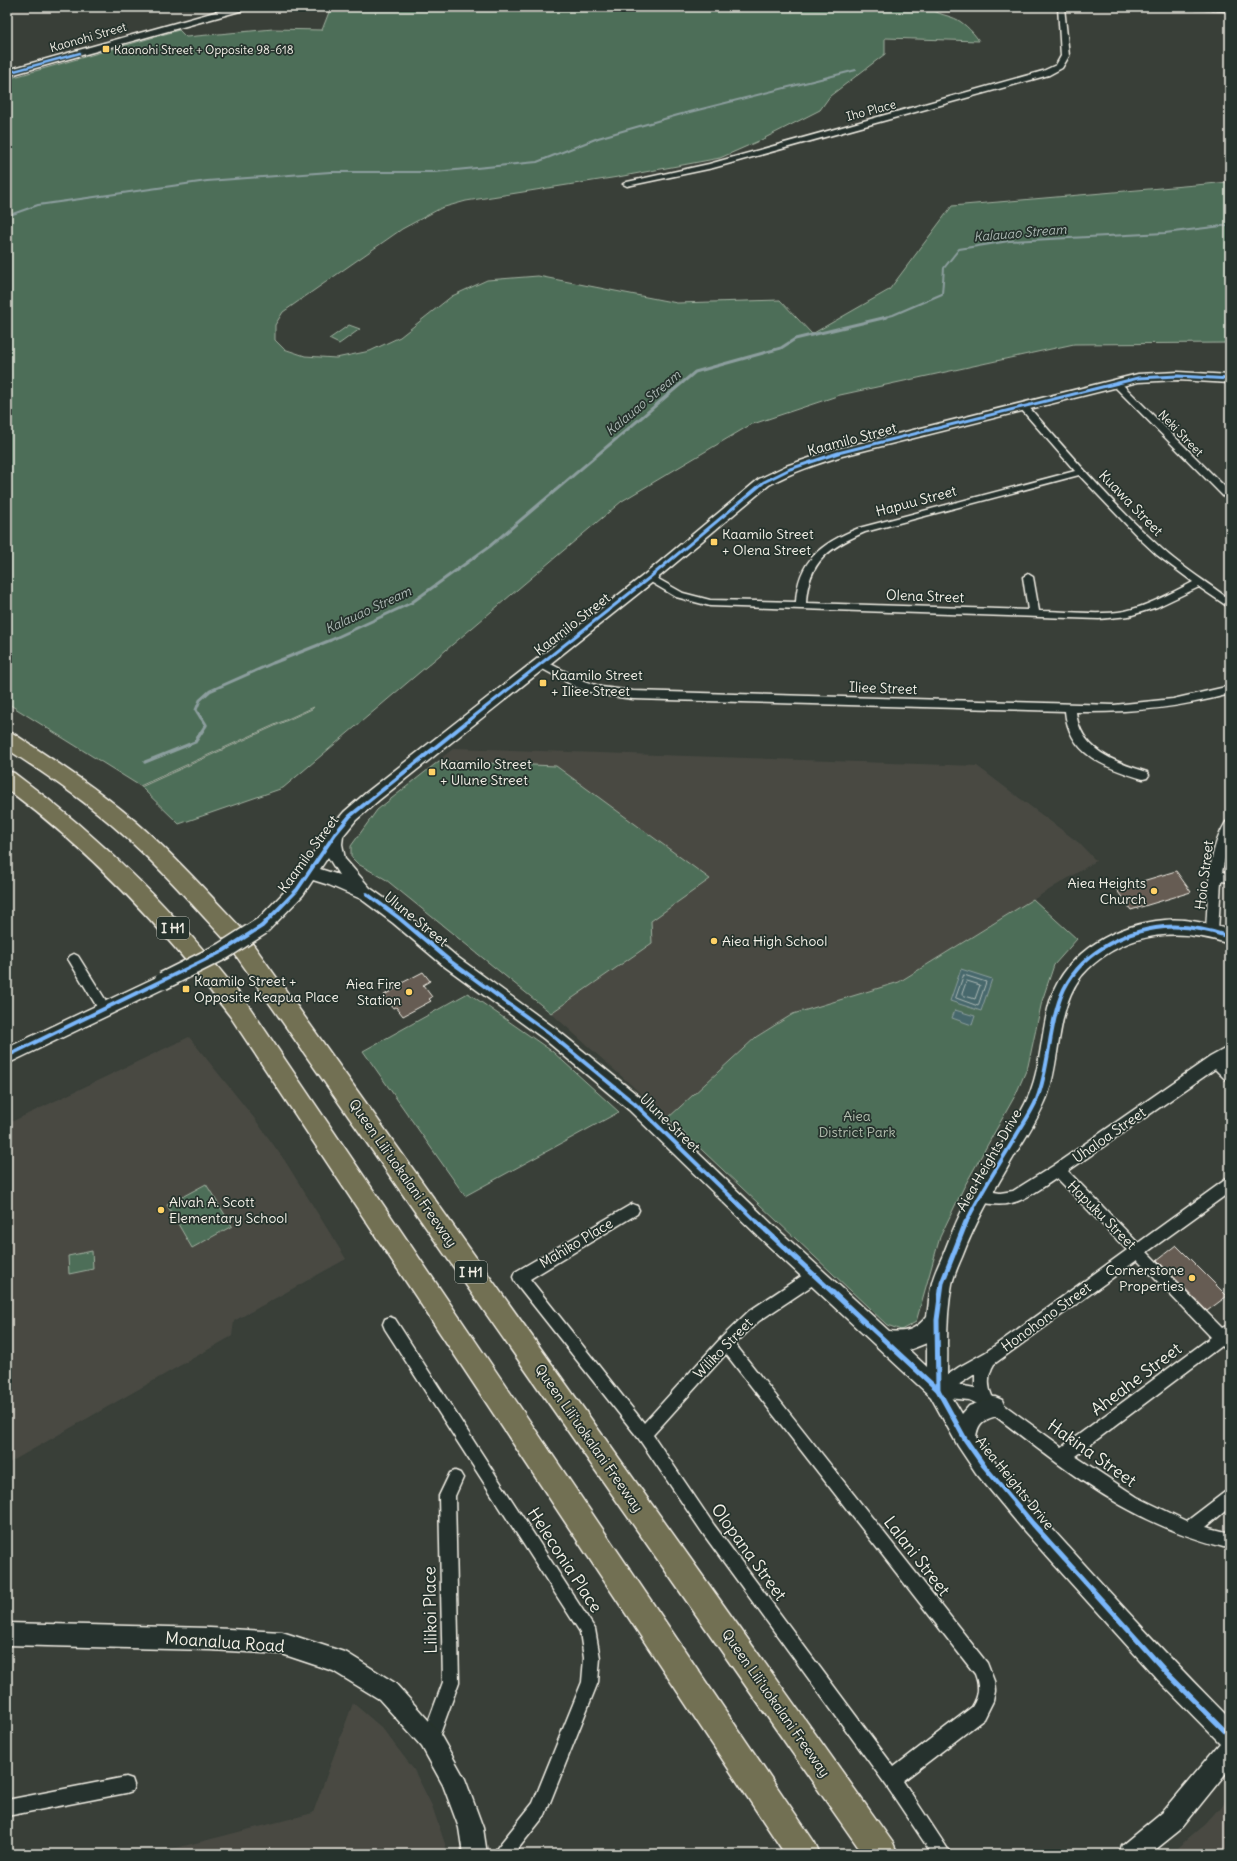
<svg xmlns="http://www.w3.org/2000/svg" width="1237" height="1861" viewBox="0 0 1237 1861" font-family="Delius,sans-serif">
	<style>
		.built { fill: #494a43 }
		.green { fill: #4e6e58; stroke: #a1b0a0 }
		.water { fill: #46676c; stroke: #8c9e9e }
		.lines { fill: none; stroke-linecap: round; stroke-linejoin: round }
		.shore { stroke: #aebab6; stroke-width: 1 }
		.stream-far2 { stroke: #8c9e9e; stroke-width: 2 }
		.stream-far1 { stroke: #8c9e9e; stroke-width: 3 }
		.stream { stroke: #8c9e9e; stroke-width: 3.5 }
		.building { fill: #665b52; stroke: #f4f1e8 }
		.street-casing { stroke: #f4f1e8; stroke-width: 3 }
		.secondary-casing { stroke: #f4f1e8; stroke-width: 3 }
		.highway-casing { stroke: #f4f1e8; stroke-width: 3 }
		.street { fill: #26332d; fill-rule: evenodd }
		.secondary { fill: #26332d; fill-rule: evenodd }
		.highway { fill: #726f52; fill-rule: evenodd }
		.secondary-bridge-casing { stroke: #f4f1e8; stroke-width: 20; stroke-linecap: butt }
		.secondary-bridge { stroke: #26332d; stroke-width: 17 }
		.cycleway-far3-casing { stroke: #26332d; stroke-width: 4 }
		.cycleway-far2-casing { stroke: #26332d; stroke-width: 5 }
		.cycleway-far1-casing { stroke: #26332d; stroke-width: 6 }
		.cycleway-casing { stroke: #26332d; stroke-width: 8 }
		.cycleway-far3 { stroke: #7ab7fb; stroke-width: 2.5 }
		.cycleway-far2 { stroke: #7ab7fb; stroke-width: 3 }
		.cycleway-far1 { stroke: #7ab7fb; stroke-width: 4 }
		.cycleway { stroke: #7ab7fb; stroke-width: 5 }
		.poi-dot { fill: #ffd166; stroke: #26332d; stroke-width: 1.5 }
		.labels { text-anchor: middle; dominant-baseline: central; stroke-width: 3.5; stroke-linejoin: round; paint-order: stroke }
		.far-street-label { font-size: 12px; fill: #f4f1e8; stroke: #26332d }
		.far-poi-label { font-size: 12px; fill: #f4f1e8; stroke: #26332d; text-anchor: start }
		.far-water-label { font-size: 13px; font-style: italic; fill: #aebab6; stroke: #26332d }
		.shield { fill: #26332d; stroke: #b6b8b0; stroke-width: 1 }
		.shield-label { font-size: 13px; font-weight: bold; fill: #f4f1e8 }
		.street-label { font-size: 14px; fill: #f4f1e8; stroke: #26332d }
		.poi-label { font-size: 14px; fill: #f4f1e8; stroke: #26332d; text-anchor: start }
		.park-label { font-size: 14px; fill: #b2bdae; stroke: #26332d }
		.near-street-label { font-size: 17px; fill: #f4f1e8; stroke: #26332d }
	</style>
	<rect width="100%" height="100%" fill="#393f38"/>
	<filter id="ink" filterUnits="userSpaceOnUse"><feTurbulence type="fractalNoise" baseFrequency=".025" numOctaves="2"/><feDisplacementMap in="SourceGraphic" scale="8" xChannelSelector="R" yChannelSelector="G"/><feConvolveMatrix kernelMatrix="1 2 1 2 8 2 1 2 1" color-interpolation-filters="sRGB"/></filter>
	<g filter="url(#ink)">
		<!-- built -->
		<g class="built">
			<polygon points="454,748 977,766 1079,843 1096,861 899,982 793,1014 756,1037 668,1118 551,1013 385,879 358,864 351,857 351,846 377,810"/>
			<polygon points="189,1037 254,1118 285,1161 346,1259 234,1321 232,1336 7,1464 7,1131 10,1129 7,1124"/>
			<polygon points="353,1703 382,1728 414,1770 432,1806 445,1844 445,1854 153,1854 313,1813"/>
			<polygon points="1230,1796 1230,1854 1170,1854 1206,1823"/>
		</g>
		<!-- green -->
		<g class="green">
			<path d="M331,7H842L865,11L867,7H929C937,15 949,15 958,20C966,25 974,33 979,41L885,38V54L830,96L820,110L761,140L720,158L618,177L466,201L441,208L402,229L283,312L275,325V340L284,349L305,356L336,358L370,351L400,337L452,296L487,280L538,276L677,303L780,300L812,334L889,290L952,206L1230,182V343L1074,344L840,395L750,425L622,501L283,788L179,824L141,787L312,709L314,707L140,786L7,703V79L179,30L186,37L273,29L322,30Z"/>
			<polygon points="349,325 360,329 339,344 329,339"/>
			<polygon points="439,761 556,766 710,879 651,921 652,943 551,1013 385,879 358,864 351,857 351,846 377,810"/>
			<polygon points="1033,899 1077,939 1054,965 1042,1001 1028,1066 1016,1094 964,1187 940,1237 916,1322 901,1330 887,1325 668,1118 756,1037 793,1014 899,982"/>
			<polygon points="468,993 553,1052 619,1112 465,1196 363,1051"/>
			<polygon points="206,1184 232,1226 192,1248 167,1205"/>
			<polygon points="92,1251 93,1269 69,1274 68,1256"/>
		</g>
		<!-- water -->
		<g class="water">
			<polygon points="961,969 992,979 981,1011 950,1001"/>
			<polygon points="955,1010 975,1016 972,1025 952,1018"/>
		</g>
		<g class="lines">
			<!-- shore -->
			<g class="shore">
				<polygon points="964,975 986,982 978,1006 956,998"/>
				<polygon points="967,981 980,985 975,999 962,995"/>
			</g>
			<!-- stream-far2 -->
			<g class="stream-far2">
				<polyline points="7,216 38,205 207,181 330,172 435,172 537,162 598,138 678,115 856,70"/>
				<polyline points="882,318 893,315 942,294 944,268 959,249 1009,241 1165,233 1230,225"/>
			</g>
			<!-- stream-far1 -->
			<polyline class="stream-far1" points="201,718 196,710 200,700 210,691 273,663 331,640 411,603 490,546 695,372 781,348 795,339 887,317"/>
			<!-- stream -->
			<polyline class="stream" points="145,762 195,742 206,725 201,717"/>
		</g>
		<!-- building -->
		<g class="building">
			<polygon points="1176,871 1191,892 1131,910 1116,889"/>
			<polygon points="423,972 430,981 423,985 432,997 429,999 431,1001 403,1016 396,1007 393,1008 384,995 395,989 394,987"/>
			<polygon points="1176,1245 1227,1296 1207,1311 1157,1260"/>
		</g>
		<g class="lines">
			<defs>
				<g id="street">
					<polygon points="1058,7 1064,7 1069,56 1062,68 1049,75 713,168 627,186 623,184 627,182 709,164 1043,71 1056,65 1061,56"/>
					<polygon points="1192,7 1230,7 1230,11 1195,9"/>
					<polygon points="1116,380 1119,381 1230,492 1230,501 1227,500 1113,385 1112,383"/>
					<path d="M1024,404L1027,405C1070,454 1113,505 1162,549C1183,568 1208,583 1230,600V608L1199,587L1157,607L1129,616L1099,619L710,606L676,597L644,578L649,575L653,576L683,593L710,600L796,602C798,560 822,543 859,528L1075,471L1021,409L1019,407L1021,405ZM1079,475L1142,541L1157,555L1193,582C1171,593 1148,606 1125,611C1097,616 1066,611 1039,611L1033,577L1028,574L1023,577L1028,610L806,603C808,561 830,547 865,532Z"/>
					<path d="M541,659L584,681L601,687L633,691L1114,705L1173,699L1230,686V694C1177,708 1130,713 1076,712C1080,750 1114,762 1147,772L1149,775L1147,778L1143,779C1106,768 1069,755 1065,711L633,699L596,694L576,687L537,666L536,663L537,660Z"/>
					<path d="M1230,821V835L1222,872L1230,874V882L1221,881L1218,931L1216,934L1212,936L1208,934L1206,931C1209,895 1206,854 1226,822Z"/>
					<polygon points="74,954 78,956 108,1004 110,1008 108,1012 104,1013 100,1012 70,962 68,959 70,956"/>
					<path d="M1230,1046V1058L1224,1062L1230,1067V1080L1225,1079L1215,1069L1068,1171L1138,1243L1225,1180L1230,1178V1192L1147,1252L1222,1328L1230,1324V1353L1221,1346L1075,1456L1137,1497L1187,1521L1225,1492L1230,1489V1507L1206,1527L1230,1533V1549C1205,1542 1182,1535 1158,1524C1094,1496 1038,1448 982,1406L969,1400L938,1397L933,1395L931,1390L933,1385L959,1367L986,1352L1127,1250L1057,1178C1029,1196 1011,1213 976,1200L974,1196L976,1192L981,1190L1000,1193L1013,1191L1053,1166L1210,1057ZM1137,1260L1211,1337L1062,1447L992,1396C987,1385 988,1374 994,1364ZM975,1374V1388L958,1385Z"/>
					<path d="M632,1204L637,1206L639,1210L637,1214L530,1279L644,1423L721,1338L749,1311L809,1271L814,1270L819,1271L821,1276L819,1281L759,1321L735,1344L987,1663L994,1681L995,1691L993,1701L984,1719L903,1781L951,1854H932L886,1785L704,1535L639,1439L515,1282L513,1277L515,1272ZM726,1354L975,1674C980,1687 979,1696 972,1707L894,1767L714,1525L653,1435Z"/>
					<polygon points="390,1317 395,1319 595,1629 600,1658 598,1682 545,1815 514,1854 494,1854 497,1848 533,1803 582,1682 584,1658 580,1632 385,1329 383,1324 385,1319"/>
					<polygon points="455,1471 460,1473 463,1478 455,1496 459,1682 436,1745 430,1747 424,1745 422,1739 443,1682 439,1496 450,1473"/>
					<polygon points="126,1777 132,1779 134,1785 132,1791 126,1793 7,1816 7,1800"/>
				</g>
				<g id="secondary">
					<polygon points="233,7 249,7 247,9 7,76 7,70"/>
					<path d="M1178,372L1230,375V383L1178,380L1138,382L842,456C817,464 792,472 769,485L654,581L379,800L356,820L343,836L342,844L345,859L370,888L405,913L456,956L556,1029L641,1098L773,1225L889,1331C906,1333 916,1330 927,1316C929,1305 929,1294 932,1283C934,1274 939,1264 943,1255C950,1238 956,1221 965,1205C984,1171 1007,1139 1025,1104C1042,1071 1040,1033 1051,998C1067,951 1117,924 1165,920C1187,918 1209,924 1230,930V944C1179,927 1128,931 1088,969C1055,1000 1062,1057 1047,1097C1039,1117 1027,1135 1016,1153C996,1187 976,1220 962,1257C958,1266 954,1275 952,1284C948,1304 947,1324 947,1344C948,1355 946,1379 948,1389C951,1397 958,1406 962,1414L969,1406L995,1397L1002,1400L1005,1407L1002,1414C987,1420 979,1418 976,1437C1008,1482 1047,1523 1084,1564C1132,1617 1180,1669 1230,1719V1768L1180,1830L1150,1854H1119L1122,1845L1162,1812L1220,1743L1159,1681L1025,1532L976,1473L958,1446L931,1397L759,1237L629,1110L544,1039L444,966L393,923L361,899L329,885L313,880L303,895L268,931L262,933L256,931L254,926L256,921L291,885L329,830L344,812L367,792L644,575L759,479L786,466L833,450L1138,374ZM328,857L339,875L320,869ZM927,1343V1367L909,1350Z"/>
					<polygon points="163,974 169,976 172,981 169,986 7,1064 7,1048"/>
					<polygon points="7,1623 210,1628 282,1632 347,1653 395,1683 438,1731 465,1779 483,1828 487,1854 463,1854 459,1828 443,1785 422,1747 379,1699 333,1671 282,1654 210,1650 7,1645"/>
				</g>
				<g id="highway">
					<path d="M7,732L14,734C55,761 98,789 135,821C173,854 207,892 242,929L893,1843L898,1854H863L226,941C192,904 158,865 120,832C85,801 46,774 7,749Z"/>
					<path d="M7,771L14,773C105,840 176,913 246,1002L815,1843L820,1854H785L230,1016C165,930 93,853 7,789Z"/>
				</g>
			</defs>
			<!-- street casing -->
			<use href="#street" class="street-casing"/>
			<!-- secondary casing -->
			<use href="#secondary" class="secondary-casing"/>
			<!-- highway casing -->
			<use href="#highway" class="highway-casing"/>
			<!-- street -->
			<use href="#street" class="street"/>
			<!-- secondary -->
			<use href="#secondary" class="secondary"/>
			<!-- highway -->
			<use href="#highway" class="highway"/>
			<defs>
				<polyline id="secondary-bridge" points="163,981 223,951 262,926"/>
			</defs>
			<!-- secondary-bridge casing -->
			<use href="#secondary-bridge" class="secondary-bridge-casing"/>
			<!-- secondary-bridge -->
			<use href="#secondary-bridge" class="secondary-bridge"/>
			<defs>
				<polyline id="cycleway-far3" points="7,73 80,53"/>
				<polyline id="cycleway-far2" points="472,718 649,578 764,482 790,469 838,453 1138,378 1178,376 1230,379"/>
				<g id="cycleway-far1">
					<polyline points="367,894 399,918 450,961 550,1034 635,1104 758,1223"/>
					<polyline points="7,1056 223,951 262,926 297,890 335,834 350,816 473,717"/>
					<path d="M966,1223C980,1193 999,1165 1016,1136C1023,1124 1031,1113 1037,1099C1050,1066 1048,1029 1061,996C1077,955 1122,931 1164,927C1187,925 1209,930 1230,937"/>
				</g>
				<g id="cycleway">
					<polyline points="757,1222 938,1390"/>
					<polyline points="966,1222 942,1283 937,1320 938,1390 965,1439 984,1466 1033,1524 1167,1673 1230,1736"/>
				</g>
			</defs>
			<!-- cycleway-far3 casing -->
			<use href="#cycleway-far3" class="cycleway-far3-casing"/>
			<!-- cycleway-far2 casing -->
			<use href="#cycleway-far2" class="cycleway-far2-casing"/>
			<!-- cycleway-far1 casing -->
			<use href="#cycleway-far1" class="cycleway-far1-casing"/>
			<!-- cycleway casing -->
			<use href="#cycleway" class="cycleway-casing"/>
			<!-- cycleway-far3 -->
			<use href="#cycleway-far3" class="cycleway-far3"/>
			<!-- cycleway-far2 -->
			<use href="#cycleway-far2" class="cycleway-far2"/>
			<!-- cycleway-far1 -->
			<use href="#cycleway-far1" class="cycleway-far1"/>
			<!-- cycleway -->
			<use href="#cycleway" class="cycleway"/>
		</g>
	</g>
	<!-- markers -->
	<g class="poi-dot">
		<rect x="102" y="45" width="8" height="8" rx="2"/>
		<rect x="710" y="538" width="8" height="8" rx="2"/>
		<rect x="539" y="679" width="8" height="8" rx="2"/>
		<rect x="428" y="768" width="8" height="8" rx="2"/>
		<circle cx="1154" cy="891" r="4"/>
		<circle cx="714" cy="941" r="4"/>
		<rect x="182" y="985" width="8" height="8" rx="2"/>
		<circle cx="409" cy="992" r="4"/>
		<circle cx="161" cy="1210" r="4"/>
		<circle cx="1192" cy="1278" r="4"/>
	</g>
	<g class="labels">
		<!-- far-street labels -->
		<g class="far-street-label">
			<text transform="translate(88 37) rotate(-16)">Kaonohi Street</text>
			<text transform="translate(871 110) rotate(-15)">Iho Place</text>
			<text transform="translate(1181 433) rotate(46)">Neki Street</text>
		</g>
		<!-- far-poi labels -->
		<g class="far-poi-label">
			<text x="114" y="49">Kaonohi Street + Opposite 98-618</text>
		</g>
		<!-- far-water labels -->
		<g class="far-water-label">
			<text transform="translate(1020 233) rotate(-5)">Kalauao Stream</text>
			<text transform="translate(643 403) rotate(-40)">Kalauao Stream</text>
			<text transform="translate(368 610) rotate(-25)">Kalauao Stream</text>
		</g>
		<!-- shield labels -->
		<g class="shield">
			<rect x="157" y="917" width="32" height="22" rx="3"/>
			<rect x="455" y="1261" width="32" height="22" rx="3"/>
		</g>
		<g class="shield-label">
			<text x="173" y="928">I H1</text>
			<text x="471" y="1272">I H1</text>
		</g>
		<!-- street labels -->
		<g class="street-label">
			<text transform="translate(852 439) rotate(-15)">Kaamilo Street</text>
			<text transform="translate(916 501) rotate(-15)">Hapuu Street</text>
			<text transform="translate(1131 503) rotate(46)">Kuawa Street</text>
			<text transform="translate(925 596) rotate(2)">Olena Street</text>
			<text transform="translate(572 624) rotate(-38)">Kaamilo Street</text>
			<text transform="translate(883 688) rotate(2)">Iliee Street</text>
			<text transform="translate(308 854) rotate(-54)">Kaamilo Street</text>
			<text transform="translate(1204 875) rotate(-83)">Hoio Street</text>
			<text transform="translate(416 919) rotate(39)">Ulune Street</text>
			<text transform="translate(670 1123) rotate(44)">Ulune Street</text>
			<text transform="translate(1109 1135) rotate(-35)">Uhaloa Street</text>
			<text transform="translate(989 1160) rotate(-60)">Aiea Heights Drive</text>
			<text transform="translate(403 1173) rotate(55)">Queen Liliʻuokalani Freeway</text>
			<text transform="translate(1102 1215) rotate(45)">Hapuku Street</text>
			<text transform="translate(576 1243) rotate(-31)">Mahiko Place</text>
			<text transform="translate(1046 1317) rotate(-36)">Honohono Street</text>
			<text transform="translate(723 1348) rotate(-46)">Wiliko Street</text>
			<text transform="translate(589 1438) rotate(55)">Queen Liliʻuokalani Freeway</text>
			<text transform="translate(1015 1483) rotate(51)">Aiea Heights Drive</text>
			<text transform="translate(776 1703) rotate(55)">Queen Liliʻuokalani Freeway</text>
		</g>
		<!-- poi labels -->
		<g class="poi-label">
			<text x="722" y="534">Kaamilo Street<tspan x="722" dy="16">+ Olena Street</tspan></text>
			<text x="551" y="675">Kaamilo Street<tspan x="551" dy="16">+ Iliee Street</tspan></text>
			<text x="440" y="764">Kaamilo Street<tspan x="440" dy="16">+ Ulune Street</tspan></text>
			<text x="1146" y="883" text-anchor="end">Aiea Heights<tspan x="1146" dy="16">Church</tspan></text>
			<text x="722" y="941">Aiea High School</text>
			<text x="194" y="981">Kaamilo Street +<tspan x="194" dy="16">Opposite Keapua Place</tspan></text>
			<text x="401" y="984" text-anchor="end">Aiea Fire<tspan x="401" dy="16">Station</tspan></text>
			<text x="169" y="1202">Alvah A. Scott<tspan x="169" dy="16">Elementary School</tspan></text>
			<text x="1184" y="1270" text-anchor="end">Cornerstone<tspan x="1184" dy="16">Properties</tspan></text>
		</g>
		<!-- park labels -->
		<g class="park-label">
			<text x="857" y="1116">Aiea<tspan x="857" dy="16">District Park</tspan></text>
		</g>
		<!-- near-street labels -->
		<g class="near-street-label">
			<text transform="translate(1136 1379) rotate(-37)">Aheahe Street</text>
			<text transform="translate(1092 1453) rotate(35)">Hakina Street</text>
			<text transform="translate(749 1552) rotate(54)">Olopana Street</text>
			<text transform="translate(917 1556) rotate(52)">Lalani Street</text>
			<text transform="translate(565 1560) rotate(57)">Heleconia Place</text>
			<text transform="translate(430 1610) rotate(-91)">Lilikoi Place</text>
			<text transform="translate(225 1642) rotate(4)">Moanalua Road</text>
		</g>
	</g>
	<!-- margin -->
	<rect width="1237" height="1861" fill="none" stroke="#26332d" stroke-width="24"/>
	<rect x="12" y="12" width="1213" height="1837" fill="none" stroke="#f4f1e8" stroke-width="1.5" filter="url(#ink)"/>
</svg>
